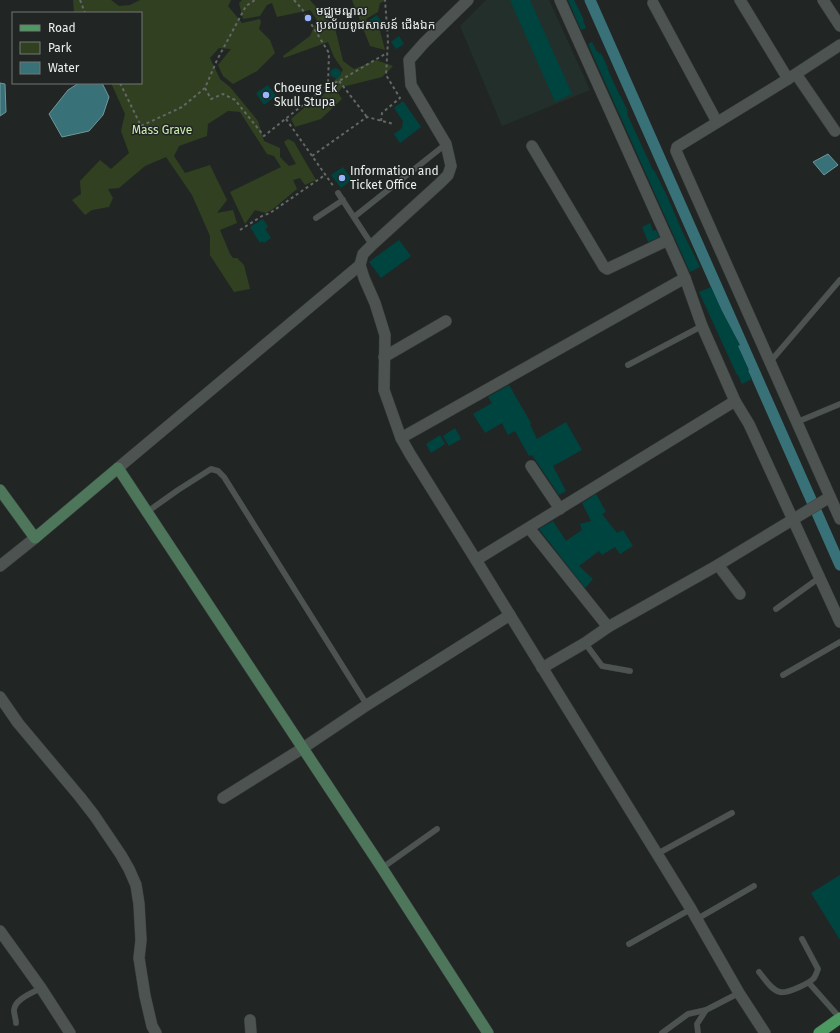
<svg xmlns="http://www.w3.org/2000/svg" width="840" height="1033" viewBox="0 0 840 1033" font-family="'Fira Sans','Noto Sans Khmer',sans-serif">
	<style>
		.built { fill: #232f2a }
		.green { fill: #314020 }
		.water { fill: #397179; stroke: #6f979c }
		.lines { fill: none; stroke-linecap: round; stroke-linejoin: round }
		.canal { stroke: #397179; stroke-width: 11 }
		.building { fill: #004440 }
		.service-casing { stroke: #3c403e; stroke-width: 6 }
		.minor-casing { stroke: #3c403e; stroke-width: 12 }
		.tertiary-casing { stroke: #3c403e; stroke-width: 12 }
		.secondary-casing { stroke: #3c403e; stroke-width: 12 }
		.primary-casing { stroke: #3c403e; stroke-width: 12 }
		.path { stroke: #636866; stroke-width: 2; stroke-dasharray: 3 3; stroke-linecap: butt }
		.service { stroke: #4d5351; stroke-width: 5.5 }
		.minor { stroke: #4d5351; stroke-width: 11 }
		.tertiary { stroke: #4d5351; stroke-width: 11 }
		.secondary { stroke: #4d765a; stroke-width: 11 }
		.primary { stroke: #4c9a62; stroke-width: 11 }
		.poi-dot { fill: #97b6fd; stroke: #212624; stroke-width: 1.5 }
		.labels { text-anchor: middle; dominant-baseline: central; stroke-width: 3; stroke-linejoin: round; paint-order: stroke }
		.poi-label { font-size: 12px; fill: #ecf0ee; stroke: #212624; text-anchor: start }
		.park-label { font-size: 12px; fill: #cdeeae; stroke: #212624 }
	</style>
	<rect width="100%" height="100%" fill="#212624"/>
	<!-- built -->
	<polygon class="built" points="486,0 549,0 590,90 502,126 460,26"/>
	<!-- green -->
	<g class="green">
		<polygon points="73,0 111,0 119,6 130,5 140,0 231,0 228,6 242,23 260,19 261,22 259,29 270,40 275,53 257,71 233,84 223,76 218,65 231,49 219,48 210,58 220,79 230,87 258,121 264,141 280,148 280,157 289,166 296,164 284,142 288,139 294,142 316,180 305,185 300,178 293,180 297,189 273,209 266,213 255,210 245,224 230,192 281,167 274,156 267,154 240,112 228,111 208,124 207,136 179,146 174,156 185,173 210,165 227,200 217,213 233,210 237,223 220,230 230,254 233,258 237,258 244,265 250,289 234,292 210,255 210,236 192,195 166,157 145,166 119,188 108,189 113,198 109,207 92,210 85,215 72,200 81,194 80,181 100,160 111,169 129,153 121,131 125,114 111,83 141,83 141,13 74,13"/>
		<polygon points="242,0 310,0 335,28 343,61 354,69 376,60 393,66 382,77 342,87 338,93 342,99 321,119 295,127 291,119 305,107 309,108 320,103 320,99 343,70 334,57 328,42 284,58 283,56 310,36 317,20 310,10 277,17 272,3 267,5 260,16 243,19 239,3"/>
		<polygon points="352,0 387,0 380,3 378,12 366,19 373,31 379,27 385,50 370,46"/>
	</g>
	<!-- water -->
	<g class="water">
		<polygon points="0,83 5,84 6,112 0,116"/>
		<polygon points="79,83 102,83 109,97 103,115 89,131 62,137 49,114 68,90"/>
		<polygon points="828,154 838,165 824,175 813,162"/>
	</g>
	<g class="lines">
		<!-- canal -->
		<polyline class="canal" points="590,0 840,565"/>
	</g>
	<!-- building -->
	<g class="building">
		<polygon points="510,0 530,0 572,94 555,102"/>
		<polygon points="568,0 574,0 584,20 583,20 586,28 581,30"/>
		<polygon points="377,15 382,23 374,28 369,20"/>
		<polygon points="399,36 404,44 396,49 391,42"/>
		<polygon points="592,42 597,52 598,51 599,54 601,53 608,68 607,68 620,96 620,95 628,111 627,111 628,113 627,114 653,170 654,170 667,196 683,233 700,267 690,272 588,44"/>
		<polygon points="335,68 340,70 341,75 337,79 331,76 330,71"/>
		<polygon points="268,85 276,96 264,105 256,93"/>
		<polygon points="403,101 421,127 400,143 394,134 402,128 403,121 394,108"/>
		<polygon points="343,167 352,180 341,188 331,175"/>
		<polygon points="263,219 268,227 265,229 271,238 264,243 262,241 260,243 250,227"/>
		<polygon points="650,223 653,231 656,230 659,237 648,242 642,227"/>
		<polygon points="399,240 411,256 381,278 369,262"/>
		<polygon points="711,287 721,309 740,345 738,346 749,370 748,371 752,379 742,384 738,375 737,375 699,292"/>
		<polygon points="509,385 531,423 530,424 537,439 566,422 582,450 553,466 566,491 559,495 532,455 529,456 515,431 508,435 502,423 485,433 473,414 492,403 488,397"/>
		<polygon points="455,428 461,439 449,446 443,436"/>
		<polygon points="440,435 445,444 431,453 426,444"/>
		<polygon points="596,494 606,512 602,514 617,533 623,530 633,546 620,554 615,547 602,555 599,551 579,566 593,579 585,588 539,529 553,521 566,541 582,530 580,524 591,521 582,503"/>
		<polygon points="840,875 840,940 811,893"/>
	</g>
	<g class="lines">
		<defs>
			<g id="service">
				<polyline points="338,193 372,245"/>
				<polyline points="354,217 446,144"/>
				<polyline points="316,218 343,200"/>
				<polyline points="770,362 840,280"/>
				<polyline points="628,365 702,326"/>
				<polyline points="797,422 840,404"/>
				<polyline points="147,512 178,490 211,469 218,471 224,477 367,705"/>
				<polyline points="776,609 819,578"/>
				<polyline points="585,643 602,666 630,671"/>
				<polyline points="783,675 840,642"/>
				<polyline points="657,854 732,813"/>
				<polyline points="382,868 437,829"/>
				<polyline points="697,919 754,886"/>
				<polyline points="629,944 691,909"/>
				<path d="M759,972C765,979 771,990 780,992C787,994 810,983 814,978C816,975 817,972 818,969L802,939"/>
				<polyline points="809,983 840,1018"/>
				<path d="M16,1023C16,1019 14,1015 14,1010C15,999 32,993 41,988"/>
				<polyline points="662,1033 688,1014 706,1010"/>
				<polyline points="698,1033 697,1024 706,1010 739,993"/>
			</g>
			<g id="minor">
				<polyline points="560,0 685,278 702,326 735,401 749,424 840,622"/>
				<polyline points="740,0 788,79"/>
				<polyline points="823,0 840,26"/>
				<polyline points="653,3 717,122"/>
				<polyline points="840,45 788,79 677,147 676,151 840,519"/>
				<polyline points="796,74 835,131"/>
				<polyline points="532,146 604,267 607,269 668,240"/>
				<polyline points="384,357 446,321"/>
				<polyline points="401,438 685,278"/>
				<polyline points="531,466 560,509"/>
				<polyline points="118,468 360,265"/>
				<polyline points="529,528 608,627"/>
				<polyline points="476,560 735,401"/>
				<polyline points="718,565 740,594"/>
				<polyline points="0,566 35,538"/>
				<polyline points="542,668 585,643 608,627 718,565 830,497"/>
				<polyline points="0,697 18,723 80,797 94,815 121,855 129,869 136,885 139,904 141,940 139,958 145,996 152,1026 156,1033"/>
				<polyline points="223,798 303,748 367,705 510,615"/>
				<polyline points="0,931 41,988 70,1033"/>
				<polyline points="250,1020 251,1033"/>
			</g>
			<polyline id="tertiary" points="468,0 424,43 409,60 411,85 446,144 451,166 448,175 440,183 372,245 363,254 360,265 364,278 375,303 385,335 384,390 401,438 410,454 476,560 691,909 739,993 765,1033"/>
			<polyline id="secondary" points="0,490 35,538 118,468 382,868 488,1033"/>
			<polyline id="primary" points="819,1033 840,1018"/>
		</defs>
		<!-- service casing -->
		<use href="#service" class="service-casing"/>
		<!-- minor casing -->
		<use href="#minor" class="minor-casing"/>
		<!-- tertiary casing -->
		<use href="#tertiary" class="tertiary-casing"/>
		<!-- secondary casing -->
		<use href="#secondary" class="secondary-casing"/>
		<!-- primary casing -->
		<use href="#primary" class="primary-casing"/>
		<!-- path -->
		<g class="path">
			<polyline points="80,0 85,13"/>
			<polyline points="294,0 302,9 329,53 328,85"/>
			<polyline points="339,81 367,117"/>
			<polyline points="120,83 141,126 182,107 205,88 217,60 246,6 255,0"/>
			<polyline points="205,88 211,99 223,94 235,100 264,136 328,85 339,81 387,53"/>
			<polyline points="286,119 334,187"/>
			<polyline points="381,121 382,113 400,98 386,75 388,40 385,0"/>
			<polyline points="312,156 367,117 394,124"/>
			<polyline points="240,230 262,216 270,213 325,175"/>
		</g>
		<!-- service -->
		<use href="#service" class="service"/>
		<!-- minor -->
		<use href="#minor" class="minor"/>
		<!-- tertiary -->
		<use href="#tertiary" class="tertiary"/>
		<!-- secondary -->
		<use href="#secondary" class="secondary"/>
		<!-- primary -->
		<use href="#primary" class="primary"/>
	</g>
	<!-- markers -->
	<g class="poi-dot">
		<circle cx="308" cy="18" r="4"/>
		<circle cx="266" cy="95" r="4"/>
		<circle cx="342" cy="178" r="4"/>
	</g>
	<g class="labels">
		<!-- poi labels -->
		<g class="poi-label">
			<text x="316" y="11">មជ្ឈមណ្ឌល<tspan x="316" dy="14">ប្រល័យពូជសាសន៍ ជើងឯក</tspan></text>
			<text x="274" y="88">Choeung Ek<tspan x="274" dy="14">Skull Stupa</tspan></text>
			<text x="350" y="171">Information and<tspan x="350" dy="14">Ticket Office</tspan></text>
		</g>
		<!-- park labels -->
		<g class="park-label">
			<text x="162" y="130">Mass Grave</text>
		</g>
	</g>
	<!-- legend -->
	<rect x="12" y="12" width="130" height="72" fill="#212624" stroke="#727775"/>
	<rect x="20" y="25" width="20" height="6" fill="#4c9a62" stroke="#727775"/>
	<text x="48" y="32" font-size="12" fill="#ecf0ee">Road</text>
	<rect x="20" y="42" width="20" height="12" fill="#314020" stroke="#727775"/>
	<text x="48" y="52" font-size="12" fill="#ecf0ee">Park</text>
	<rect x="20" y="62" width="20" height="12" fill="#397179" stroke="#727775"/>
	<text x="48" y="72" font-size="12" fill="#ecf0ee">Water</text>
</svg>
